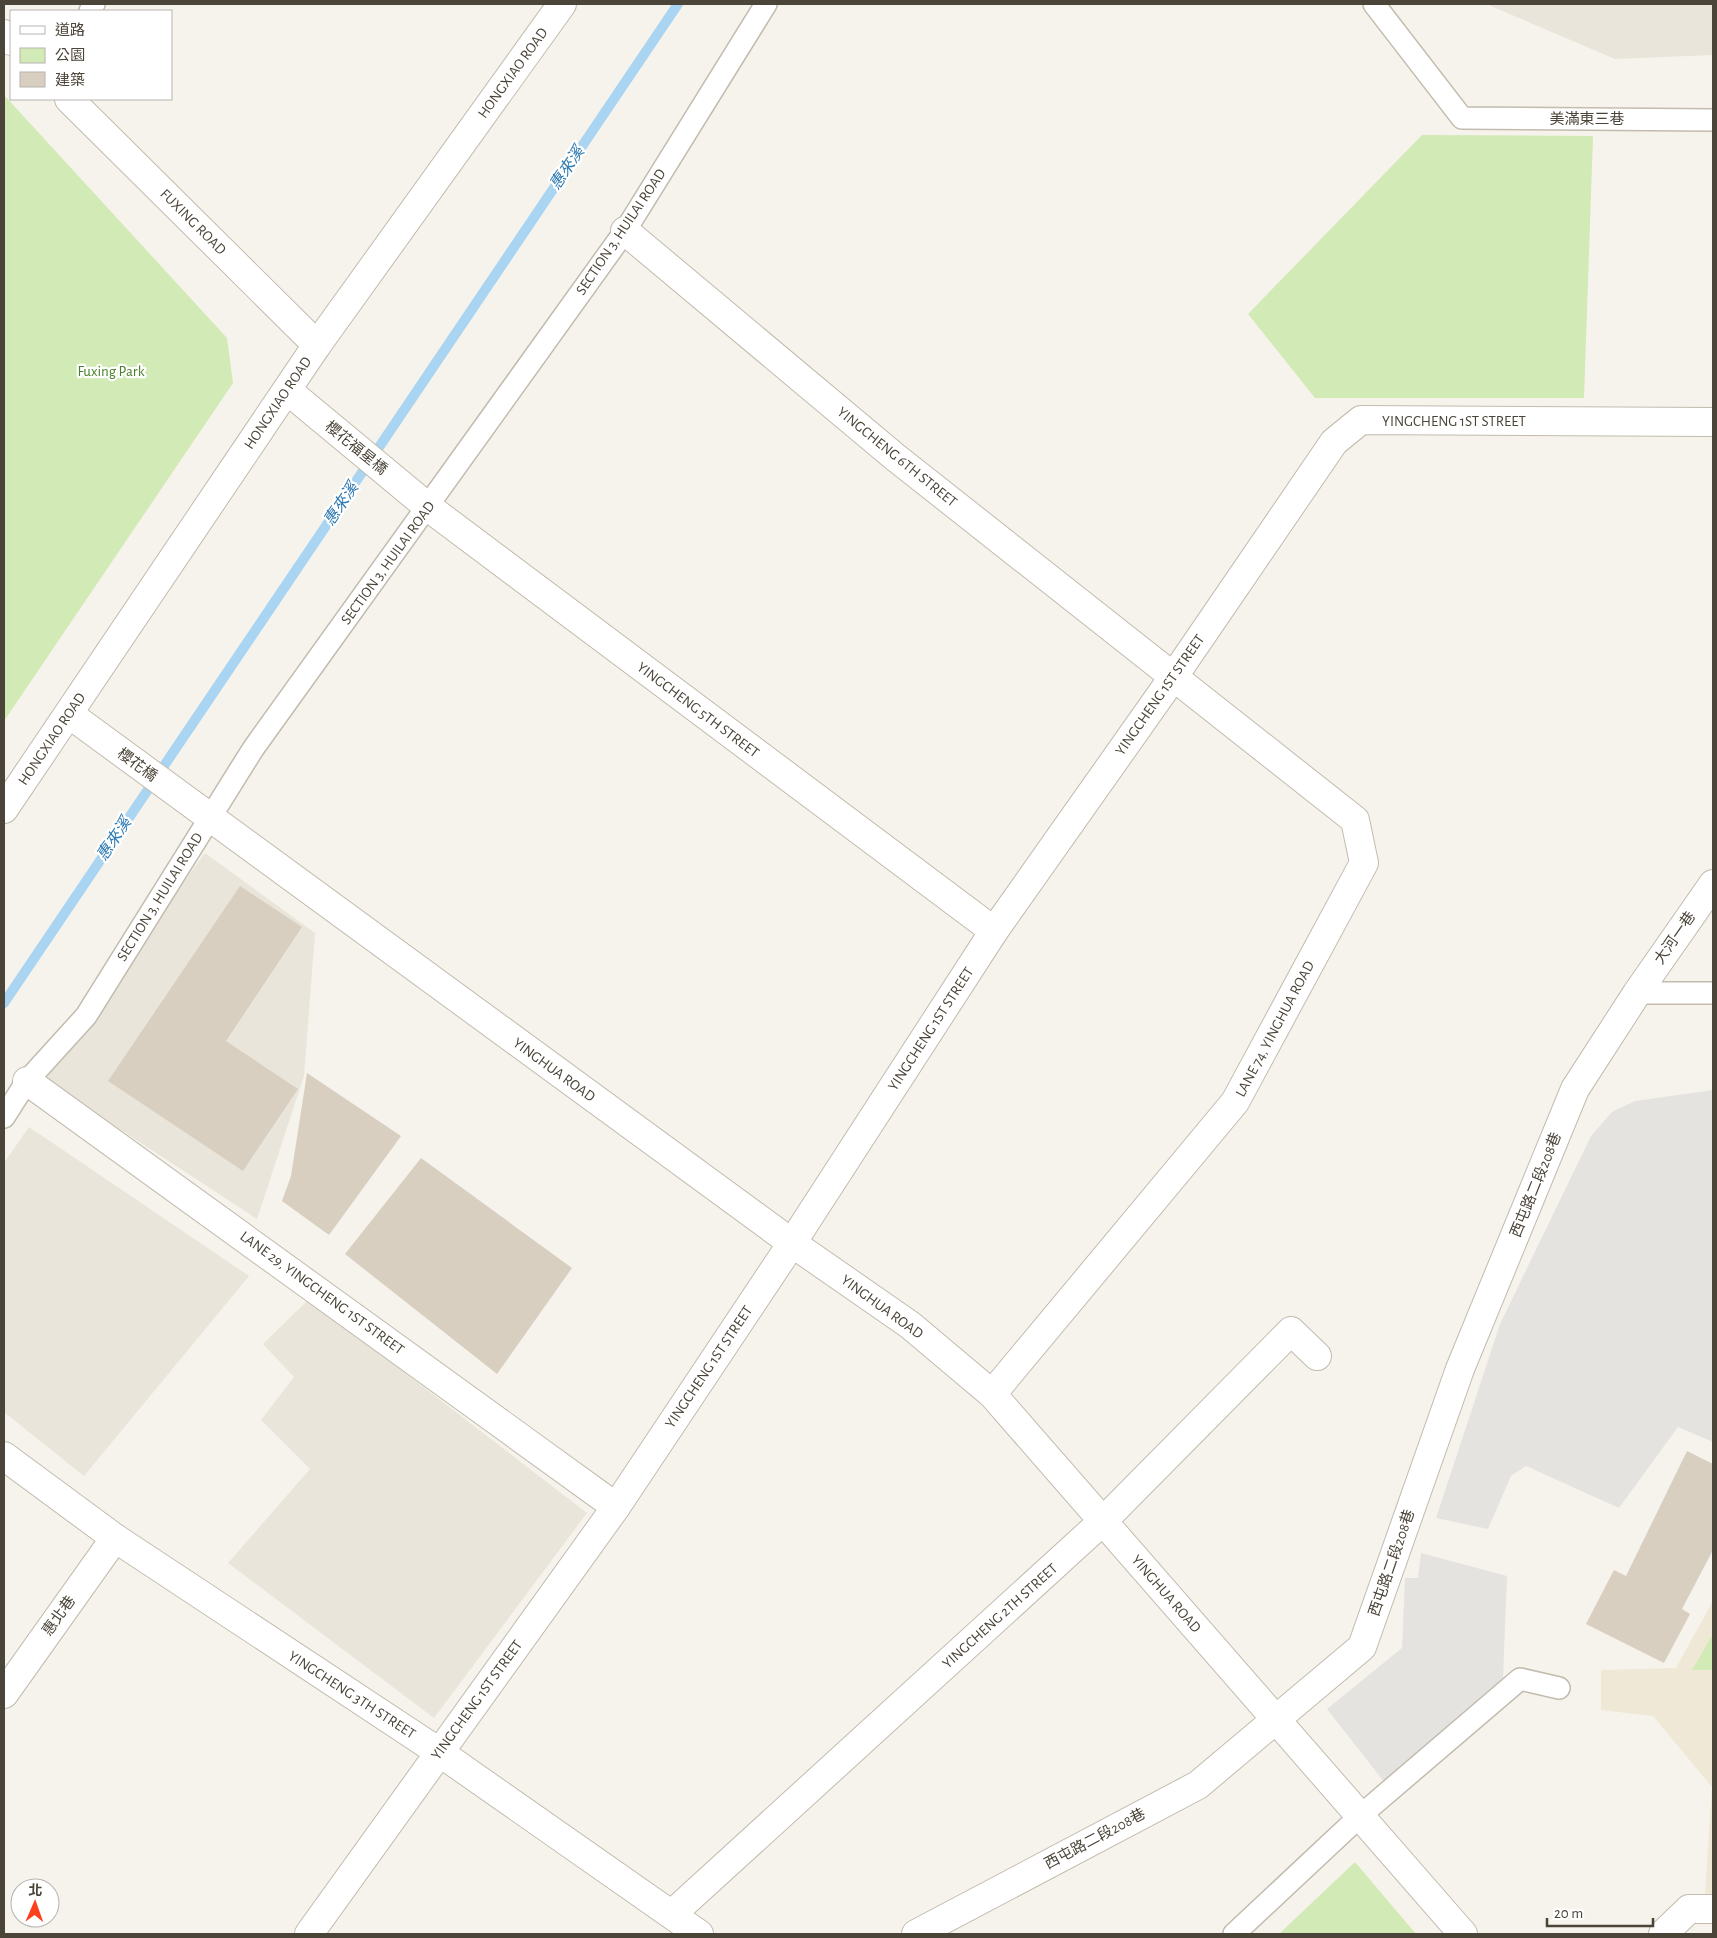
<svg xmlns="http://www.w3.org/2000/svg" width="1717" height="1938" viewBox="0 0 1717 1938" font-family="'Alegreya Sans','Noto Sans TC',sans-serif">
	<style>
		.residential { fill: #eae5da }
		.education { fill: #efe8d6 }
		.green { fill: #d2eab5 }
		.parking { fill: #e5e3e0 }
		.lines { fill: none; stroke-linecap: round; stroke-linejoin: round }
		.stream { stroke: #a9d4f2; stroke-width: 10 }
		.building { fill: #d8cfc1 }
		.service-casing { stroke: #c2bbae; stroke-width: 24 }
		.minor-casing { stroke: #c2bbae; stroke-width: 30 }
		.service { stroke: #fff; stroke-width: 21 }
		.minor { stroke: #fff; stroke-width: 28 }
		.labels { text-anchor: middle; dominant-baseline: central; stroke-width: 4.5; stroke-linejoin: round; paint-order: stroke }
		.street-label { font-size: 15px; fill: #4b4439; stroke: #fff }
		.park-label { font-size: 15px; fill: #4a7f2a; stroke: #fff }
		.water-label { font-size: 16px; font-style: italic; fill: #2e7ab2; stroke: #fff }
	</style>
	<rect width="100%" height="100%" fill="#f6f3ec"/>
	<!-- residential -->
	<g class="residential">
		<polygon points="1486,4 1713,4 1713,55 1615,59"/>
		<polygon points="205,853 315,933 304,1076 257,1219 40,1077"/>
		<polygon points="29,1127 249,1276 84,1476 4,1412 4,1163"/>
		<polygon points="309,1299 587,1513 434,1718 228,1563 310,1469 261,1420 294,1377 263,1344"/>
	</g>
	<!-- education -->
	<polygon class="education" points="1713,1601 1713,1894 1705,1894 1712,1787 1653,1716 1601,1710 1601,1670 1676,1668"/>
	<!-- green -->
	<g class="green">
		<polygon points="4,95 227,338 233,383 4,721"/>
		<polygon points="1422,135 1593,136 1584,398 1315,398 1248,314"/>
		<polygon points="1713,1634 1713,1670 1692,1670"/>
		<polygon points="1355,1862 1416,1934 1279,1934"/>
	</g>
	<!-- parking -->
	<g class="parking">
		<polygon points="1713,1090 1713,1442 1678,1427 1619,1508 1526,1466 1511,1476 1488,1529 1436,1518 1500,1324 1591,1136 1612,1112 1635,1101"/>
		<polygon points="1421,1553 1507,1576 1503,1678 1385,1783 1327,1709 1402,1648 1405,1578 1418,1578"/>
	</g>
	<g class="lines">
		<!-- stream -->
		<polyline class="stream" points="4,1003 678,4"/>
	</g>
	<!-- building -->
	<g class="building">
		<polygon points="240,886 302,927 226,1041 298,1089 243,1171 108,1081"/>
		<polygon points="307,1073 401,1136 329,1235 282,1201 291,1176"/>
		<polygon points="421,1158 572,1268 497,1374 345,1254"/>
		<polygon points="1687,1451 1713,1464 1713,1550 1682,1609 1690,1614 1664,1663 1586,1624 1614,1570 1626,1576"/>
	</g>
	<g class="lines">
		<defs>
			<g id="service">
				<polyline points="1374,4 1462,118 1713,120"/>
				<polyline points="90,11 94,4"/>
				<polyline points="1637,993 1713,993"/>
				<polyline points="4,1117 27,1081 86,1016 253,749 625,231 766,4"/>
				<polyline points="1234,1934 1360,1816 1520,1679 1559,1688"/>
			</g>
			<g id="minor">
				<polyline points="4,34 11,41"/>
				<polyline points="69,99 317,345"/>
				<polyline points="625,231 895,457 1355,820 1364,863 1235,1102 992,1394"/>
				<polyline points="287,390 428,507 994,931"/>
				<polyline points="69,714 792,1243 910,1325 992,1394 1463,1934"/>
				<polyline points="4,809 317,345 562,4"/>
				<polyline points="27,1081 616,1507"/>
				<polyline points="4,1456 115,1538 439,1752 699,1934"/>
				<polyline points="4,1694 115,1538"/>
				<polyline points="672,1914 1103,1521 1291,1331 1317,1356"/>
				<polyline points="309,1934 616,1507 792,1243 994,931 1174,676 1334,442 1361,420 1713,422"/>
				<polyline points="916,1934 1198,1785 1362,1647 1460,1369 1575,1089 1637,993 1713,884"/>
				<polyline points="1663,1934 1689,1909 1713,1909"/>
			</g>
		</defs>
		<!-- service casing -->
		<use href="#service" class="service-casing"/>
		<!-- minor casing -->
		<use href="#minor" class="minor-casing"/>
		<!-- service -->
		<use href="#service" class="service"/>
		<!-- minor -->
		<use href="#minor" class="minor"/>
	</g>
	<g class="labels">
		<!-- street labels -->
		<g class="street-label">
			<text transform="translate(513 73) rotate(-54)">HONGXIAO ROAD</text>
			<text x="1587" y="119">美滿東三巷</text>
			<text transform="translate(193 222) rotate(45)">FUXING ROAD</text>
			<text transform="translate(621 232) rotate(-56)">SECTION 3, HUILAI ROAD</text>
			<text transform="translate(278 403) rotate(-56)">HONGXIAO ROAD</text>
			<text x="1454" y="421">YINGCHENG 1ST STREET</text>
			<text transform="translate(356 448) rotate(39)">櫻花福星橋</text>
			<text transform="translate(897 457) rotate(39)">YINGCHENG 6TH STREET</text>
			<text transform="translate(388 563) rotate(-54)">SECTION 3, HUILAI ROAD</text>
			<text transform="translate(1160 695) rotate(-55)">YINGCHENG 1ST STREET</text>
			<text transform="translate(698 710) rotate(37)">YINGCHENG 5TH STREET</text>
			<text transform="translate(52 739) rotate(-56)">HONGXIAO ROAD</text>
			<text transform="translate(137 765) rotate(36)">櫻花橋</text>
			<text transform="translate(160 897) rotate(-58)">SECTION 3, HUILAI ROAD</text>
			<text transform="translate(1675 938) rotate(-55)">大河一巷</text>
			<text transform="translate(931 1029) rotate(-57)">YINGCHENG 1ST STREET</text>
			<text transform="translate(1275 1029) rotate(-62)">LANE 74, YINGHUA ROAD</text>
			<text transform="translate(554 1070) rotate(36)">YINGHUA ROAD</text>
			<text transform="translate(1536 1185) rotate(-68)">西屯路二段208巷</text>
			<text transform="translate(322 1293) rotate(36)">LANE 29, YINGCHENG 1ST STREET</text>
			<text transform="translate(882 1307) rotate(36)">YINGHUA ROAD</text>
			<text transform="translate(709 1367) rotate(-56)">YINGCHENG 1ST STREET</text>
			<text transform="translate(1392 1563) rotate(-71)">西屯路二段208巷</text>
			<text transform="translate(1166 1594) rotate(49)">YINGHUA ROAD</text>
			<text transform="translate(59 1616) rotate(-54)">惠北巷</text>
			<text transform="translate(1000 1616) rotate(-42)">YINGCHENG 2TH STREET</text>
			<text transform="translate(352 1695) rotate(33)">YINGCHENG 3TH STREET</text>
			<text transform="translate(477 1700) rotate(-54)">YINGCHENG 1ST STREET</text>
			<text transform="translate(1095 1839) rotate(-28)">西屯路二段208巷</text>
		</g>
		<!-- park labels -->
		<g class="park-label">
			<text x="111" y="371">Fuxing Park</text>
		</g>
		<!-- water labels -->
		<g class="water-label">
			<text transform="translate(567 168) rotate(-56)">惠來溪</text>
			<text transform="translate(341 504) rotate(-56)">惠來溪</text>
			<text transform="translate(114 839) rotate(-56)">惠來溪</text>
		</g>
	</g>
	<!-- border -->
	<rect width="1717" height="1938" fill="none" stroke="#4b4439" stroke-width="10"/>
	<!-- legend -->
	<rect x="10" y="10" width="162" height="90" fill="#ffffff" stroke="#b7b4b0"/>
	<rect x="20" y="26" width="25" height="8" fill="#ffffff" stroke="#b7b4b0"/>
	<text x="55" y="35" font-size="15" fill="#4b4439">道路</text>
	<rect x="20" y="48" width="25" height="15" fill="#d2eab5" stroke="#b7b4b0"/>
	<text x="55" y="60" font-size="15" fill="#4b4439">公園</text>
	<rect x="20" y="72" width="25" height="15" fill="#d8cfc1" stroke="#b7b4b0"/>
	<text x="55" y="85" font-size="15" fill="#4b4439">建築</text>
	<!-- north arrow -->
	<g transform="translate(35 1903) rotate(2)"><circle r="24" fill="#ffffff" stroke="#b7b4b0"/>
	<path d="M0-4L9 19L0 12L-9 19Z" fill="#fc3f1d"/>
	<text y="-8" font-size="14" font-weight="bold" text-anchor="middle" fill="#4b4439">北</text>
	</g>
	<!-- scale -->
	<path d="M1547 1918v8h106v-8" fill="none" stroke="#4b4439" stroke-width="2.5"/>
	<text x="1554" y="1918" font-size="15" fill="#4b4439" stroke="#ffffff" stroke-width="4" paint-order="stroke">20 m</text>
</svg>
